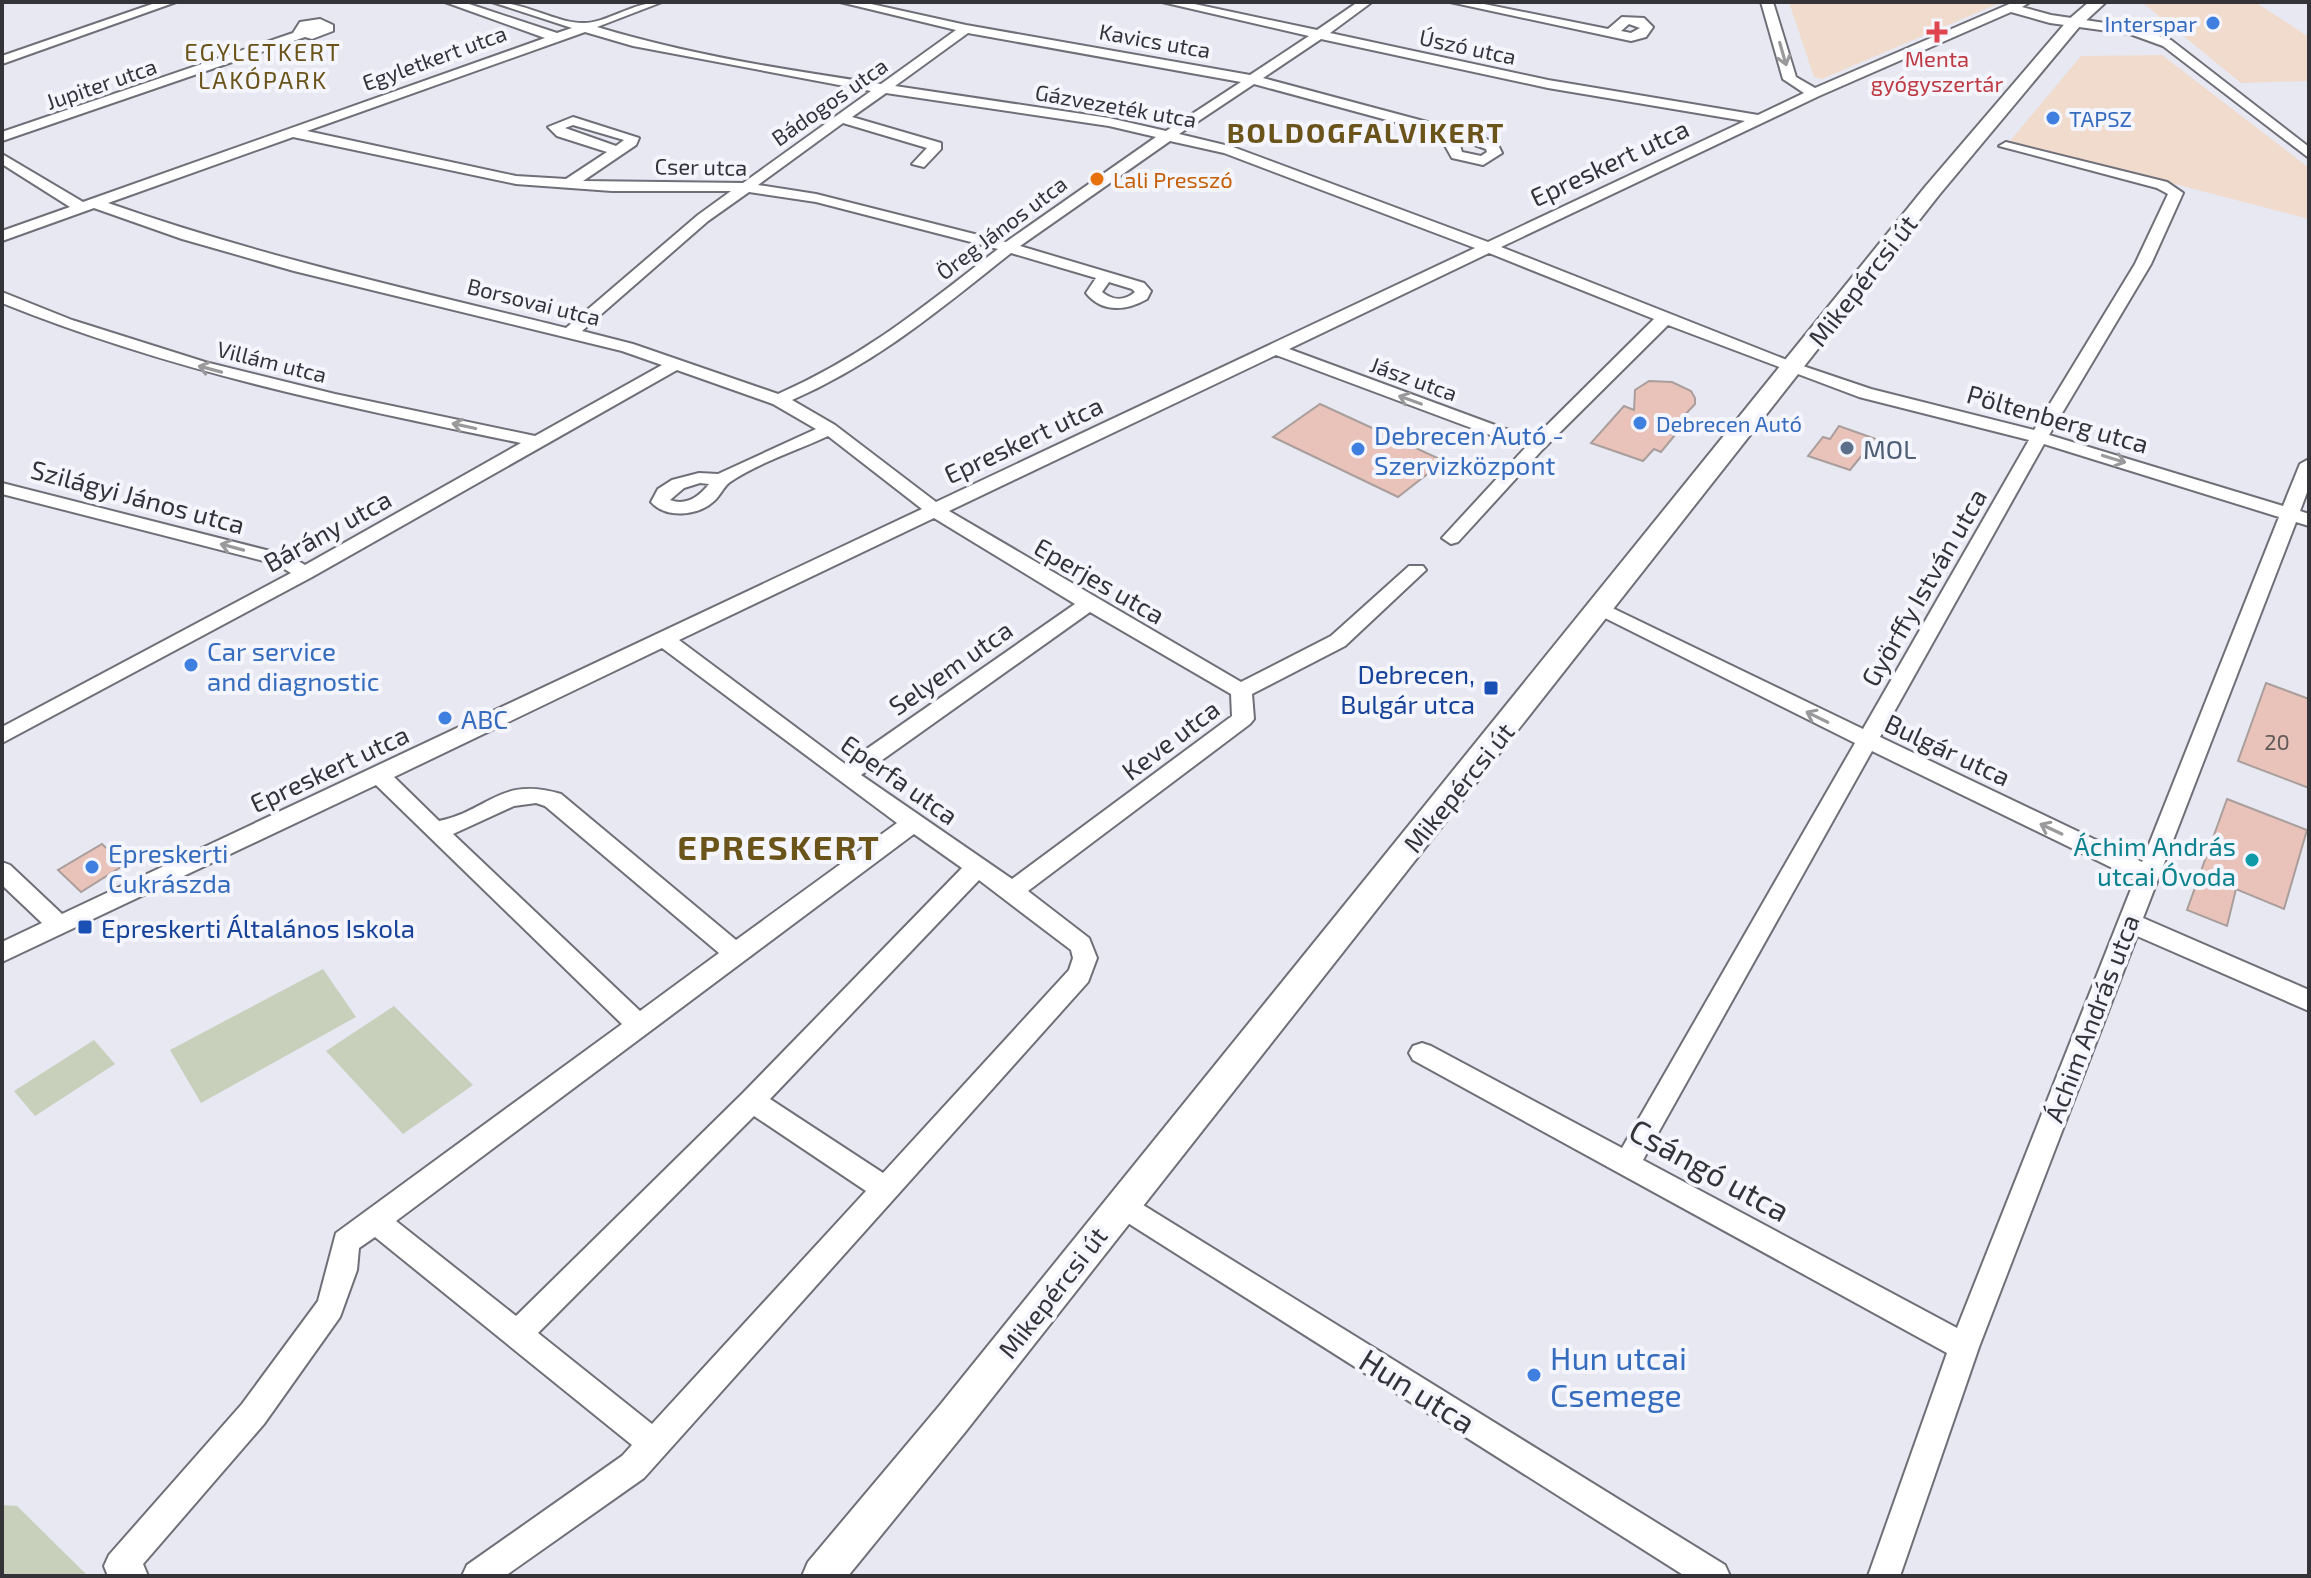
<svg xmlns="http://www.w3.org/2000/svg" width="2311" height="1578" viewBox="0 0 2311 1578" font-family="'Exo 2',sans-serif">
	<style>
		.commercial { fill: #f0dbcd }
		.green { fill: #c8d0bb }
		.building { fill: #e9c3ba; stroke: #a99e9b; stroke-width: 2 }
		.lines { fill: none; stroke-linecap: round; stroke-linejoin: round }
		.minor-casing { stroke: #6f6f78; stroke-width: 4 }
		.major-casing { stroke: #6f6f78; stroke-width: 4 }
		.minor { fill: #fff; fill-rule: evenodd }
		.major { fill: #fff; fill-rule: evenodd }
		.oneway { stroke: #9a9a9c }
		.shop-dot { fill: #3f7fe0; stroke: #f5f5fe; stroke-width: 3 }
		.health-dot { fill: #e0444e; stroke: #f5f5fe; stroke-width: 3 }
		.food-dot { fill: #e8710a; stroke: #f5f5fe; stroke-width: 3 }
		.service-dot { fill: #5c6f8a; stroke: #f5f5fe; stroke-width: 3 }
		.transit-dot { fill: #1a4fb4; stroke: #f5f5fe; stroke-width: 3 }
		.culture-dot { fill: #0f9aa8; stroke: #f5f5fe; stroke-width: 3 }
		.labels { text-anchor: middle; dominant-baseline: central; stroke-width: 8; stroke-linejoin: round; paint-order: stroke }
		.far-shop-label { font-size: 22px; fill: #366cbe; stroke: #f5f5fe; text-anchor: start }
		.far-street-label { font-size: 22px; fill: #343438; stroke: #f5f5fe }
		.far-health-label { font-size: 22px; fill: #be3a42; stroke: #f5f5fe }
		.far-food-label { font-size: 22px; fill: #c56008; stroke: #f5f5fe; text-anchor: start }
		.number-label { font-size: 22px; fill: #615858 }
		.far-neighbourhood-label { font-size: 24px; letter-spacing: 2px; fill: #6a541a; stroke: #f5f5fe }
		.street-label { font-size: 26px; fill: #343438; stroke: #f5f5fe }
		.shop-label { font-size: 26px; fill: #366cbe; stroke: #f5f5fe; text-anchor: start }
		.service-label { font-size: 26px; fill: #4e5e75; stroke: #f5f5fe; text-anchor: start }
		.transit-label { font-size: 26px; fill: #164399; stroke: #f5f5fe; text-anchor: end }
		.culture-label { font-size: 26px; fill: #0d838f; stroke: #f5f5fe; text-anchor: end }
		.far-district-label { font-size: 28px; font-weight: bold; letter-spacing: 2px; fill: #6a541a; stroke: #f5f5fe }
		.near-street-label { font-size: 32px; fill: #343438; stroke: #f5f5fe }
		.near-shop-label { font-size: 32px; fill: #366cbe; stroke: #f5f5fe; text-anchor: start }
		.district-label { font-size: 34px; font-weight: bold; letter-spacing: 2px; fill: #6a541a; stroke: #f5f5fe }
	</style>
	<rect width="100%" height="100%" fill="#e8e8f3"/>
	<!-- commercial -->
	<g class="commercial">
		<polygon points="1789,2 2002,2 1822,79 1814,77"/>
		<polygon points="2147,2 2255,2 2309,37 2309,81 2241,83 2144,4"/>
		<polygon points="2162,55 2309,168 2309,219 2010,141 2081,56"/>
	</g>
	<!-- green -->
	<g class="green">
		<polygon points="323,969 356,1017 201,1103 170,1050"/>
		<polygon points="394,1006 473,1085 403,1134 326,1051"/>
		<polygon points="94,1040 115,1064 35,1116 14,1091"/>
		<polygon points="2,1505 17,1506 88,1576 2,1576"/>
	</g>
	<!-- building -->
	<g class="building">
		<polygon points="1649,381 1672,382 1691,391 1695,398 1695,404 1668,433 1675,435 1661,452 1654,449 1643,461 1591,443 1624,406 1634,410 1635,390"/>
		<polygon points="1320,404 1444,461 1398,497 1273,437"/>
		<polygon points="1839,426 1884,442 1873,457 1863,454 1850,470 1808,456 1823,437 1830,439"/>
		<polygon points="2266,683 2309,699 2309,788 2238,761"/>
		<polygon points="2227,799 2307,830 2284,909 2236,889 2227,926 2187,910"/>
		<polygon points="102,844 124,865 81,892 58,870"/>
	</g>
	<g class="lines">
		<defs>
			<g id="minor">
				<polygon points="158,2 176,2 2,64 2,56"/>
				<path d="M445,2H463L557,33L572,28L492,2C525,2 558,24 584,23C607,23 633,2 662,2L597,27C689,55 786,70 881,84L956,30L840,2H862L966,25L1250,75L1309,36L1162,2H1185L1317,30L1358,2H1372L1330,33L1548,80L1758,115L1804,93L1783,79L1761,2H1773L1796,77L1815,88L2014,2H2030L2022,7L2051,15L2132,27L2171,40L2309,147V158L2163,46L2130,34L2050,23L2011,12L1819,96L1501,247L1797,364L1871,389L2034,430L2135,264L2168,194L2157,188L1999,146L2006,142L2167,182L2183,193L2151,264L2049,435L2283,506L2300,464L2309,459V487L2300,511L2309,514V526L2296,522L2143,918L2309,990V1011L2137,936L1979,1347L1900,1576H1868L1947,1353L1413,1060L1409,1053L1413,1046L1422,1043L1431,1046L1622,1148L1855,743L1587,609L1597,603L1604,604L1863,729L2029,440L1859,397L1668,325L1542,450L1458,542L1451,544L1442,538L1525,448L1276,355L949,511L1241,682L1331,636L1409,566H1423L1426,570L1345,646L1252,694L1254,719L1250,724L1028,891L1089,938L1097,958L1088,982L644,1478L505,1576H462L467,1565L622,1456L632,1445L375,1237L359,1248L357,1270L340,1317L264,1424L143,1564L148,1576H108L104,1566L109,1555L242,1404L318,1301L336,1233L622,1024L376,785L2,962V942L42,923L2,885V862L10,865L62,914L922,509L828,436C796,451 758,463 730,482C724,486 720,496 714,501C698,516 666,519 651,502L658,489L672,480L699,473L718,474L816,429L773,404L677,370L312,577L2,743V727L291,573L276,564L2,494V483L290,556L305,565L521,443C345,407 170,371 2,303V292L72,320L205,362L335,394L535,436L662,365L622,351L294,271L182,239L94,208L2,241V231L70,207L2,164V154L83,202L545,38ZM585,32L633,46L871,91L743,183L583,181L636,145L639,138L573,117L548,127L557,136L607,152L566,179L516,176L307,131ZM968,33L1241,82L1166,131L1109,118L895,86ZM1321,39L1548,88L1745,121L1488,242L1233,147L1179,134L1254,84L1446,136L1443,142L1452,158L1483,165L1502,153L1497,143L1472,134L1263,78ZM886,93L1109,126L1156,137L1006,242L816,194L758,185L843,123L927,148L912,164L924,167L941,149V143L852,117ZM573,125L624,140L616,146L565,128ZM293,137L516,184L612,191H731L698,215L566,328C412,290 258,256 108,203ZM1458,139L1486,149L1487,152L1481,156L1462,152ZM1170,141L1224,153L1475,248L936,502L835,425L792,400C878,362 939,310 1011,253L1096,278L1086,293C1102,313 1126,311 1147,299L1151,291L1144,283L1020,246ZM749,192L816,202L998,249C923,307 866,355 778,394L633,344L582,331L708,221ZM1489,253L1654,319L1533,439L1289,349ZM1109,282L1132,289L1135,292C1125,301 1113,301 1102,292ZM2044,444L2279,517L2142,862L1880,737ZM700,483L709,484C699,497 686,506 670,500L684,488ZM934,518L1075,604L845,764L679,640ZM1090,612L1231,694L1232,716L1012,879L861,775ZM662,648L897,823L736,940L561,794C500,776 490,810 439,821L394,777ZM1872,751L2135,879L1957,1328L1643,1160ZM536,803L545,806L719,953L640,1011L453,834L514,806ZM914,834L962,868L743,1093L516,1316L396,1221ZM979,880L1071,950L1073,958L1069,970L883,1173L770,1099ZM754,1116L866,1191L652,1424L538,1333Z"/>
				<path d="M1450,2H1474L1608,29L1622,17L1644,18L1653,27L1646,37L1631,41ZM1629,24L1640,28L1631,33L1621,31Z"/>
				<polygon points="320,19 333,25 333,31 312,39 305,37 2,141 2,132 293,33 300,22"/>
				<polygon points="1122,1192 1725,1565 1730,1576 1685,1576 1112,1213 1108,1204 1112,1195"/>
			</g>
			<polygon id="major" points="2089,2 2106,2 2080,26 1939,195 966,1431 848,1576 802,1576 808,1562 940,1405 1925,187 2068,20"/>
		</defs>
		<!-- minor casing -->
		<use href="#minor" class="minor-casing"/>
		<!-- major casing -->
		<use href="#major" class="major-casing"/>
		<!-- minor -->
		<use href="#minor" class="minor"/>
		<!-- major -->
		<use href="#major" class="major"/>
	</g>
	<!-- one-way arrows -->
	<defs><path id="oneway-shaft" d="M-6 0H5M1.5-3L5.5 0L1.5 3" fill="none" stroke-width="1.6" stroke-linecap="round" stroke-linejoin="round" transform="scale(2)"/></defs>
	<g class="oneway">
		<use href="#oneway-shaft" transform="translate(1783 54) rotate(74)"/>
		<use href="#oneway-shaft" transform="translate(210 369) rotate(-165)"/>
		<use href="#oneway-shaft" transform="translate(1410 400) rotate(-160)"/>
		<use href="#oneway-shaft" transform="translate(464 426) rotate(-168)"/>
		<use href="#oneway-shaft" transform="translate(2114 459) rotate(17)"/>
		<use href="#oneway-shaft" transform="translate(232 547) rotate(-165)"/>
		<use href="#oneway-shaft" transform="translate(1817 717) rotate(-154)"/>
		<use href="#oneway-shaft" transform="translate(2051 829) rotate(-155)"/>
	</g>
	<!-- markers -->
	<g class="shop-dot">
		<circle cx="2213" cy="23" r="8"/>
		<circle cx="2053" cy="118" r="8"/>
		<circle cx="1640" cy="423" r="8"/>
		<circle cx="1358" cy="449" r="8"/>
		<circle cx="191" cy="665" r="8"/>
		<circle cx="445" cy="718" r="8"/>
		<circle cx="92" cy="867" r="8"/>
		<circle cx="1534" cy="1375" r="8"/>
	</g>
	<path class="health-dot" d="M1933 20h8v8h8v8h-8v8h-8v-8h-8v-8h8z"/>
	<circle class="food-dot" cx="1097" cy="179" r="8"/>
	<circle class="service-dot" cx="1847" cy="448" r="8"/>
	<g class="transit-dot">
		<rect x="1483" y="680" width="16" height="16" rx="4"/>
		<rect x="77" y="919" width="16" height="16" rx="4"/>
	</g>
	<circle class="culture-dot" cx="2252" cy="860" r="8"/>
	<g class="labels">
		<!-- far-shop labels -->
		<g class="far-shop-label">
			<text x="2197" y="23" text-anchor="end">Interspar</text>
			<text x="2069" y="118">TAPSZ</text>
			<text x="1656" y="423">Debrecen Autó</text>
		</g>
		<!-- far-street labels -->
		<g class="far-street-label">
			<text transform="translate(1155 40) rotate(10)">Kavics utca</text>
			<text transform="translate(1468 46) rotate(12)">Úszó utca</text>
			<text transform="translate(434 57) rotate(-20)">Egyletkert utca</text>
			<text transform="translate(101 83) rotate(-19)">Jupiter utca</text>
			<text transform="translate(829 101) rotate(-35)">Bádogos utca</text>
			<text transform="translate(1116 105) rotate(10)">Gázvezeték utca</text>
			<text transform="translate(701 166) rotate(1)">Cser utca</text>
			<text transform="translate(1001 227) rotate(-37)">Öreg János utca</text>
			<text transform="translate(534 301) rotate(14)">Borsovai utca</text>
			<text transform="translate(272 361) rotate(14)">Villám utca</text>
			<text transform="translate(1414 378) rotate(20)">Jász utca</text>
		</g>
		<!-- far-health labels -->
		<g class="far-health-label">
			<text x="1937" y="58">Menta<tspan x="1937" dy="25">gyógyszertár</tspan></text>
		</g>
		<!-- far-food labels -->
		<g class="far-food-label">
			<text x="1113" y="179">Lali Presszó</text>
		</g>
		<!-- number labels -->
		<g class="number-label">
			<text x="2277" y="741">20</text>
		</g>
		<!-- far-neighbourhood labels -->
		<g class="far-neighbourhood-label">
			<text x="263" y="51">EGYLETKERT<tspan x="263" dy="28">LAKÓPARK</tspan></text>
		</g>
		<!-- street labels -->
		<g class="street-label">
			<text transform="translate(1609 162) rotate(-25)">Epreskert utca</text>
			<text transform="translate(1862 280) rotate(-52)">Mikepércsi út</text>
			<text transform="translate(2058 418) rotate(16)">Pöltenberg utca</text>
			<text transform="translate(1023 439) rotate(-25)">Epreskert utca</text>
			<text transform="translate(138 496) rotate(15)">Szilágyi János utca</text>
			<text transform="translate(327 530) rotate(-29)">Bárány utca</text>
			<text transform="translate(1100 580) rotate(30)">Eperjes utca</text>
			<text transform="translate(1923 587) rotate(-60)">Györffy István utca</text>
			<text transform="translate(950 667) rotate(-35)">Selyem utca</text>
			<text transform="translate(1170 739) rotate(-37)">Keve utca</text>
			<text transform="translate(1948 749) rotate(25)">Bulgár utca</text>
			<text transform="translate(329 768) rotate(-25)">Epreskert utca</text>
			<text transform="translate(900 779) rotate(35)">Eperfa utca</text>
			<text transform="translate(1458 787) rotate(-51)">Mikepércsi út</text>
			<text transform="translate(2091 1018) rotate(-69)">Áchim András utca</text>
			<text transform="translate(1052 1292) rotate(-52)">Mikepércsi út</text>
		</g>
		<!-- shop labels -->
		<g class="shop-label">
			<text x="1374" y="434">Debrecen Autó -<tspan x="1374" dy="30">Szervizközpont</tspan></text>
			<text x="207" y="650">Car service<tspan x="207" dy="30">and diagnostic</tspan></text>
			<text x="461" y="718">ABC</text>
			<text x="108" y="852">Epreskerti<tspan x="108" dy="30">Cukrászda</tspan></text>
		</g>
		<!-- service labels -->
		<g class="service-label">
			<text x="1863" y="448">MOL</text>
		</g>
		<!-- transit labels -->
		<g class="transit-label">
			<text x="1475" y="673">Debrecen,<tspan x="1475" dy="30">Bulgár utca</tspan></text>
			<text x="101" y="927" text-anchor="start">Epreskerti Általános Iskola</text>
		</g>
		<!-- culture labels -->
		<g class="culture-label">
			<text x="2236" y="845">Áchim András<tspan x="2236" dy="30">utcai Óvoda</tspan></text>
		</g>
		<!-- far-district labels -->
		<g class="far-district-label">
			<text x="1366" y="132">BOLDOGFALVIKERT</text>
		</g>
		<!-- near-street labels -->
		<g class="near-street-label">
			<text transform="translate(1710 1169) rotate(29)">Csángó utca</text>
			<text transform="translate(1418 1390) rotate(32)">Hun utca</text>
		</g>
		<!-- near-shop labels -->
		<g class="near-shop-label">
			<text x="1550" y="1357">Hun utcai<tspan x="1550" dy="37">Csemege</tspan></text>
		</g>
		<!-- district labels -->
		<g class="district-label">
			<text x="779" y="846">EPRESKERT</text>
		</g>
	</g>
	<!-- border -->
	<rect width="2311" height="1578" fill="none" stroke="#343438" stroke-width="8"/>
</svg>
